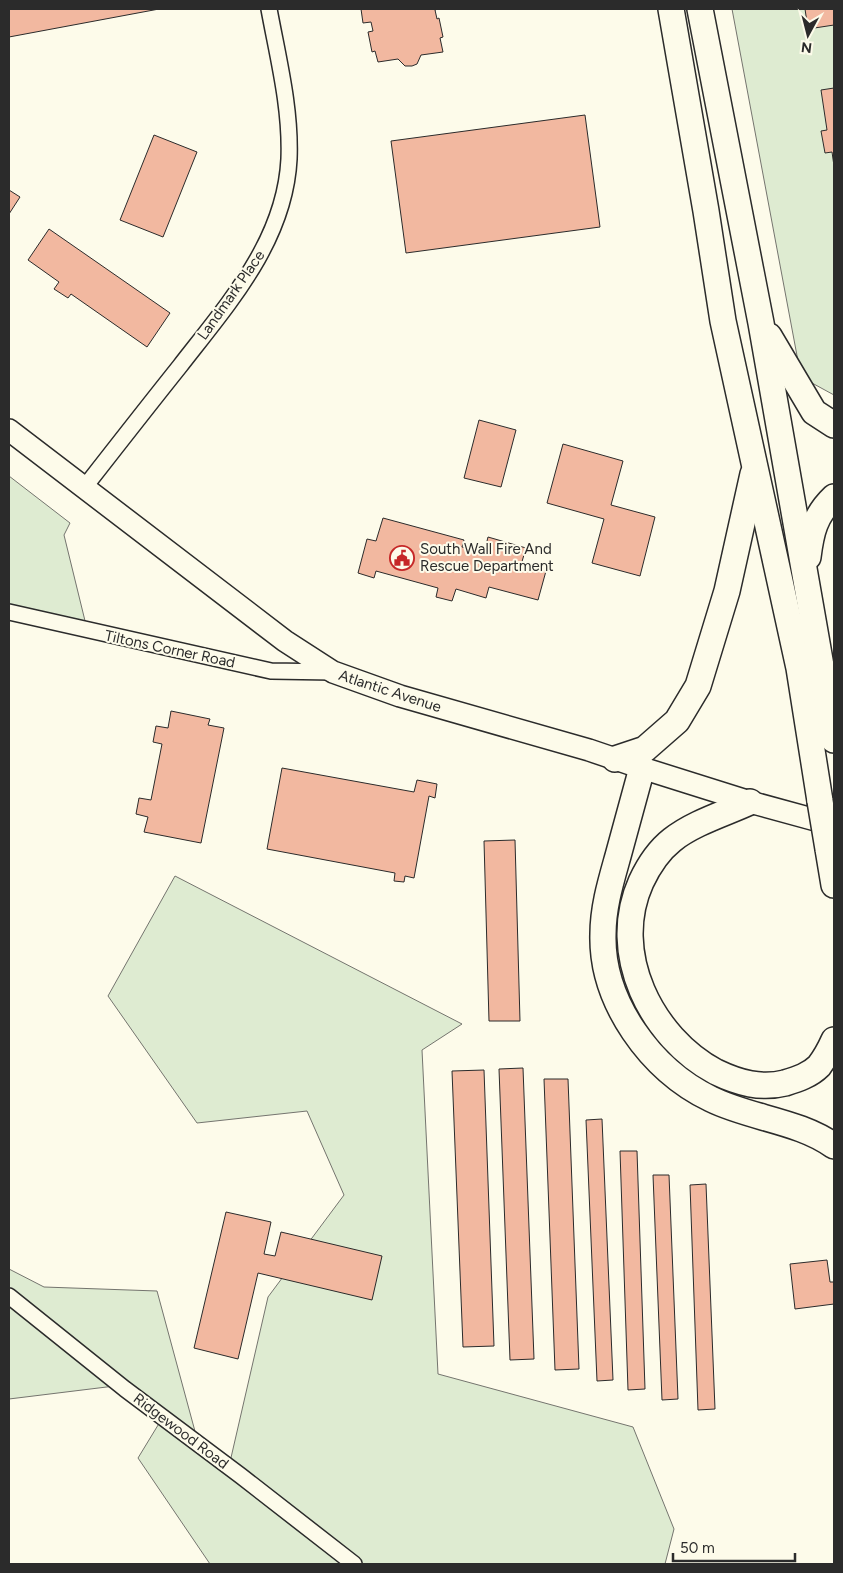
<svg xmlns="http://www.w3.org/2000/svg" width="843" height="1573" viewBox="0 0 843 1573" font-family="Figtree,sans-serif">
	<style>
		.green { fill: #deebd1; stroke: #74746e }
		.building { fill: #f2b8a0; stroke: #2b2b2b }
		.lines { fill: none; stroke-linecap: round; stroke-linejoin: round }
		.minor-casing { stroke: #2b2b2b; stroke-width: 18 }
		.secondary-casing { stroke: #2b2b2b; stroke-width: 24 }
		.trunk-casing { stroke: #2b2b2b; stroke-width: 28 }
		.minor { stroke: #fdfbea; stroke-width: 15 }
		.secondary { stroke: #fdfbea; stroke-width: 21 }
		.trunk { stroke: #fdfbea; stroke-width: 25 }
		.trunk-bridge-casing { stroke: #2b2b2b; stroke-width: 28; stroke-linecap: butt }
		.trunk-bridge { stroke: #fdfbea; stroke-width: 25 }
		.labels { text-anchor: middle; dominant-baseline: central; stroke-width: 4; stroke-linejoin: round; paint-order: stroke }
		.street-label { font-size: 15px; fill: #2b2b2b; stroke: #fdfbea }
		.poi-label { font-size: 15px; fill: #2b2b2b; stroke: #fdfbea; text-anchor: start }
	</style>
	<rect width="100%" height="100%" fill="#fdfbea"/>
	<!-- green -->
	<g class="green">
		<polygon points="732,9 834,9 834,395 801,377"/>
		<polygon points="9,476 70,523 64,535 87,629 9,617"/>
		<polygon points="175,876 462,1024 422,1050 438,1374 633,1427 674,1529 665,1564 210,1564 138,1458 166,1412 131,1384 9,1399 9,1269 44,1287 157,1291 196,1435 230,1462 268,1297 344,1195 307,1111 197,1123 108,996"/>
	</g>
	<!-- building -->
	<g class="building">
		<polygon points="9,9 159,9 9,37"/>
		<polygon points="361,9 438,9 435,10 437,19 439,18 443,37 440,38 443,52 421,55 417,64 412,66 405,66 398,59 378,62 375,51 372,52 368,32 373,31 371,22 363,23"/>
		<polygon points="805,9 834,9 834,25 808,29"/>
		<polygon points="834,88 834,166 832,152 825,153 821,131 827,130 821,90"/>
		<polygon points="585,115 600,227 406,253 391,141"/>
		<polygon points="154,135 197,152 163,237 120,220"/>
		<polygon points="9,190 20,197 9,214"/>
		<polygon points="49,229 170,313 147,347 71,294 68,298 54,289 59,282 28,260"/>
		<polygon points="479,420 516,430 501,487 464,478"/>
		<polygon points="563,444 623,461 611,505 655,517 640,576 592,563 604,519 547,503"/>
		<polygon points="383,518 464,540 462,547 484,553 488,537 526,548 521,565 546,571 538,600 489,587 486,598 456,589 452,601 436,597 438,588 376,571 374,578 358,573 367,539 376,541"/>
		<polygon points="171,711 210,719 208,725 224,728 201,843 144,832 148,817 136,814 139,798 151,800 162,744 153,742 156,726 168,728"/>
		<polygon points="282,768 414,792 417,780 437,784 435,798 429,796 414,878 405,876 404,882 394,881 395,873 267,849"/>
		<polygon points="515,840 520,1021 489,1021 484,841"/>
		<polygon points="523,1068 534,1359 510,1360 499,1069"/>
		<polygon points="484,1070 494,1346 463,1347 452,1071"/>
		<polygon points="544,1079 568,1079 579,1369 555,1370"/>
		<polygon points="602,1119 613,1380 597,1381 586,1120"/>
		<polygon points="620,1151 637,1151 645,1389 628,1390"/>
		<polygon points="653,1175 669,1175 678,1399 662,1400"/>
		<polygon points="706,1184 715,1409 698,1410 690,1185"/>
		<polygon points="226,1212 271,1222 264,1254 275,1256 281,1232 382,1256 372,1300 258,1273 238,1359 194,1348"/>
		<polygon points="827,1260 830,1282 834,1282 834,1304 795,1309 790,1264"/>
	</g>
	<g class="lines">
		<defs>
			<g id="minor">
				<path d="M84,488C116,447 148,406 180,366C228,304 285,241 289,159C291,108 278,58 269,9"/>
				<polyline points="9,612 271,671 333,672"/>
				<polyline points="9,1296 125,1389 241,1476 354,1564"/>
			</g>
			<polyline id="secondary" points="9,430 285,641 333,672 400,696 589,750 642,768 750,802 834,825"/>
			<g id="trunk">
				<polyline points="671,9 706,211 723,321 799,668 820,801"/>
				<polyline points="700,9 761,323 834,740"/>
				<polyline points="769,336 814,412 834,425"/>
				<path d="M808,557C811,532 815,515 834,497"/>
				<polyline points="615,759 645,749 677,721 698,686 727,591 753,474"/>
				<path d="M642,768C634,798 626,827 618,856C611,881 603,907 603,934C601,1002 651,1070 711,1099C749,1118 800,1121 834,1146"/>
				<path d="M750,802C726,813 693,823 672,840C658,851 648,867 641,882C609,953 651,1037 716,1072C739,1083 761,1089 785,1083C798,1079 810,1075 819,1066C825,1058 830,1049 834,1040"/>
				<polyline points="828,849 834,885"/>
			</g>
		</defs>
		<!-- minor casing -->
		<use href="#minor" class="minor-casing"/>
		<!-- secondary casing -->
		<use href="#secondary" class="secondary-casing"/>
		<!-- trunk casing -->
		<use href="#trunk" class="trunk-casing"/>
		<!-- minor -->
		<use href="#minor" class="minor"/>
		<!-- secondary -->
		<use href="#secondary" class="secondary"/>
		<!-- trunk -->
		<use href="#trunk" class="trunk"/>
		<defs>
			<polyline id="trunk-bridge" points="820,801 828,849"/>
		</defs>
		<!-- trunk-bridge casing -->
		<use href="#trunk-bridge" class="trunk-bridge-casing"/>
		<!-- trunk-bridge -->
		<use href="#trunk-bridge" class="trunk-bridge"/>
	</g>
	<!-- icons -->
	<defs>
		<symbol id="civic-ring" viewBox="-11 -11 22 22"><circle r="9.5" fill="#fdfbea" stroke="#c62828" stroke-width="1.5"/><path d="M-.6-6.5H3V-4.5H.6V-3L4-1V1h2V6H-6V1h2V-1L-.6-3ZM-1.2 2.5V6h2.4V2.5Z" fill="#c62828"/></symbol>
	</defs>
	<g fill-rule="evenodd">
		<use href="#civic-ring" x="388" y="544" width="28" height="28"/>
	</g>
	<g class="labels">
		<!-- street labels -->
		<g class="street-label">
			<text transform="translate(231 295) rotate(-55)">Landmark Place</text>
			<text transform="translate(170 649) rotate(12)">Tiltons Corner Road</text>
			<text transform="translate(390 691) rotate(18)">Atlantic Avenue</text>
			<text transform="translate(181 1431) rotate(37)">Ridgewood Road</text>
		</g>
		<!-- poi labels -->
		<g class="poi-label">
			<text x="420" y="549">South Wall Fire And<tspan x="420" dy="17">Rescue Department</tspan></text>
		</g>
	</g>
	<!-- border -->
	<rect width="843" height="1573" fill="none" stroke="#2b2b2b" stroke-width="20"/>
	<!-- north arrow -->
	<g transform="translate(808 35) rotate(187)" stroke="#fdfbea" stroke-width="4" paint-order="stroke">
	<path d="M0-4L9 19L0 12L-9 19Z" fill="#2b2b2b"/>
	<text y="-8" font-size="14" font-weight="bold" text-anchor="middle" fill="#2b2b2b">N</text>
	</g>
	<!-- scale -->
	<path d="M673 1553v8h122v-8" fill="none" stroke="#2b2b2b" stroke-width="2.5"/>
	<text x="680" y="1553" font-size="15" fill="#2b2b2b" stroke="#fdfbea" stroke-width="4" paint-order="stroke">50 m</text>
</svg>
